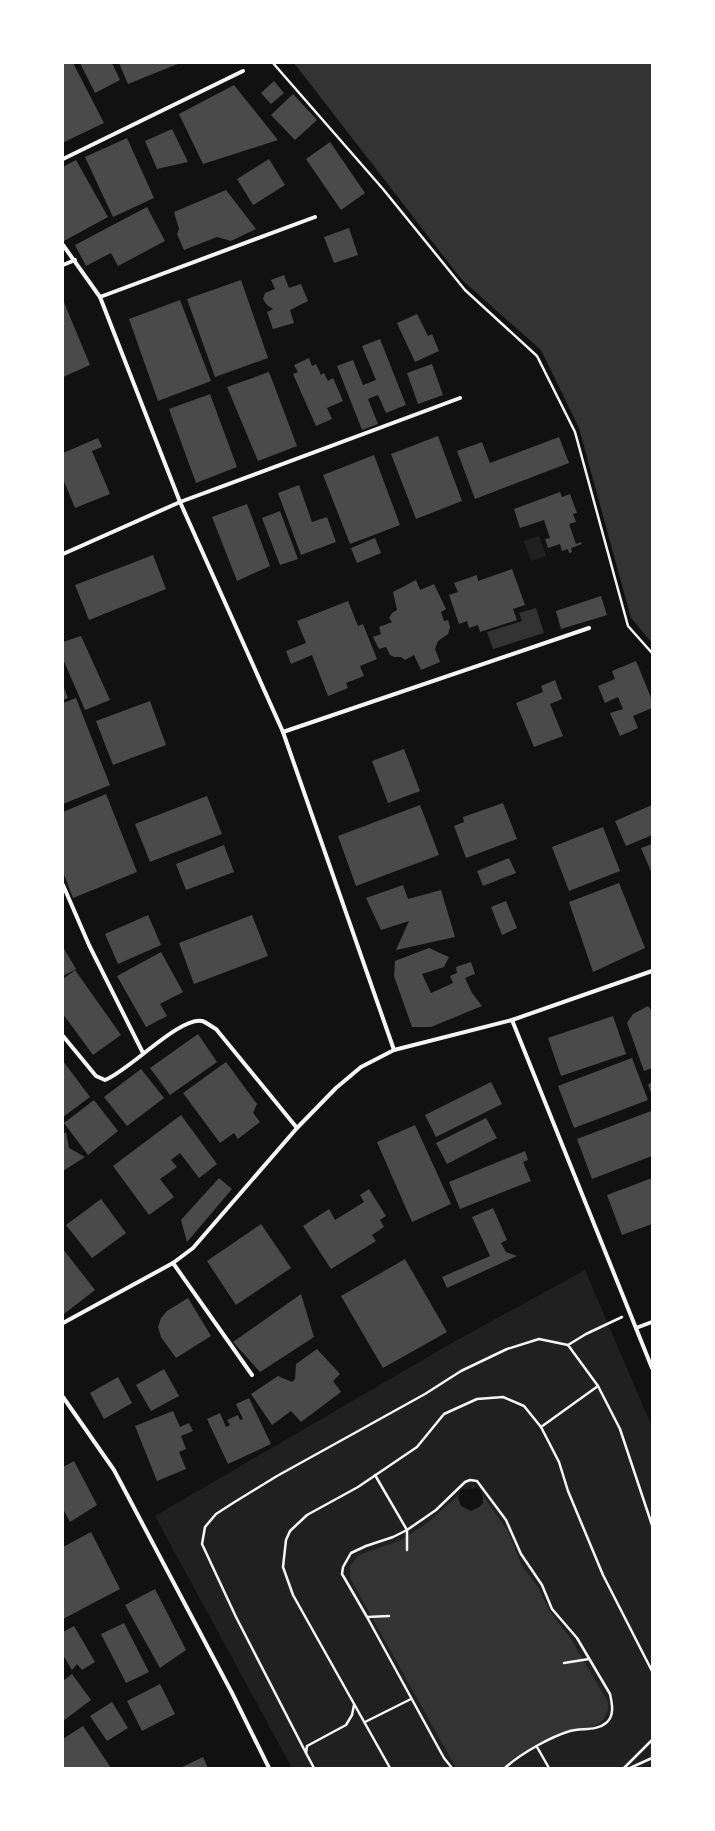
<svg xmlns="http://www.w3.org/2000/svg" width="715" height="1831" viewBox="0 0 715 1831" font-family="Ubuntu,sans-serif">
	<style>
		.green { fill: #202020 }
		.water { fill: #333 }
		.pier { fill: #111 }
		.building { fill: #4a4a4a }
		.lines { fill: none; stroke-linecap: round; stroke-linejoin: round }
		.path { stroke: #f5f5f5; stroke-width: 2.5 }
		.minor { stroke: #f5f5f5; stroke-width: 4 }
	</style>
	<rect width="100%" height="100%" fill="#111"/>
	<!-- green -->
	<g class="green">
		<polygon points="539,536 546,556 531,561 524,541"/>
		<polygon points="585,1270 652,1427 652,1768 292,1768 155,1516 450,1344"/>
	</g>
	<!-- water -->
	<g class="water">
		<polygon points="294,63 652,63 652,643 631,618 579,428 541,350 462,280"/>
		<polygon points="536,608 544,633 493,649 487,632 522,621 519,613"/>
		<polygon points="464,1490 479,1490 508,1531 522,1566 538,1587 549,1610 571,1639 608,1702 608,1710 603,1720 600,1723 594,1726 567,1731 524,1752 503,1768 456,1768 350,1578 350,1566 359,1555 401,1540 426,1524"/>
	</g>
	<!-- pier -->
	<polygon class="pier" points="479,1488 483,1497 483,1503 479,1507 471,1511 461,1506 458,1498 460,1491 463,1489"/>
	<!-- building -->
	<g class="building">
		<polygon points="63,63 73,63 104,123 64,142"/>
		<polygon points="80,63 112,63 120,80 95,93"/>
		<polygon points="119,63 180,63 128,84"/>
		<polygon points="274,81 284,93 271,104 261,93"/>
		<polygon points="234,85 278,140 203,164 179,114"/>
		<polygon points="293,94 317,120 295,140 271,115"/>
		<polygon points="172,129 188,162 157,169 145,141"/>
		<polygon points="127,138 154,198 113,217 85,157"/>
		<polygon points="330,142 365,193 341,210 306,159"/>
		<polygon points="269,159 285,185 253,205 237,179"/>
		<polygon points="76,160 108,217 64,241 63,167"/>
		<polygon points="226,190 256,229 231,241 217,237 184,250 177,234 179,229 174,212"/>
		<polygon points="147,207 165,241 118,266 111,253 86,266 75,245"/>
		<polygon points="349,228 358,255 334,263 324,237"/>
		<polygon points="284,275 289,288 301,284 308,301 290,310 294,323 273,329 267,312 273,309 267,305 263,299 265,293 275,289 271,280"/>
		<polygon points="241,280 268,358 215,377 187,299"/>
		<polygon points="63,300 90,365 63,377"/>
		<polygon points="180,300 211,381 158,401 129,319"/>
		<polygon points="417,314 428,336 432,334 439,351 415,362 397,323"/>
		<polygon points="380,339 406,405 386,413 378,395 368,399 378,424 362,430 337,366 353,360 363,385 376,380 362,346"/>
		<polygon points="309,358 312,366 316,364 321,375 324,373 328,381 333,378 343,401 327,408 332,419 316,426 293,374 298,372 294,365"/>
		<polygon points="432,364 443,395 418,404 407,373"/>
		<polygon points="269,372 297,446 258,461 227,387"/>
		<polygon points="210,394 237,467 196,483 169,409"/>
		<polygon points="438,436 462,501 416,519 391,454"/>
		<polygon points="559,437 569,463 475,499 457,451 482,442 490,463"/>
		<polygon points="98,438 102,447 92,451 110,494 75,508 63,479 63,453"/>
		<polygon points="374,455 400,525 350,544 323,475"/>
		<polygon points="299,485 312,522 327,517 336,542 301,555 278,493"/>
		<polygon points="560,492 562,497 570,494 577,513 573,514 576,522 569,524 576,544 581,542 582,544 571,548 572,552 569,553 568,549 562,551 560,544 548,548 545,539 550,538 544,520 520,528 514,509"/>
		<polygon points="247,504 270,566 237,581 212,517"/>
		<polygon points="280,511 298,559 280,565 262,518"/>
		<polygon points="375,538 381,553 357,563 351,548"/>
		<polygon points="153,555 166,589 89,620 75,585"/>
		<polygon points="512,569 525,605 513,609 517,620 480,632 478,625 469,628 467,621 459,624 449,595 458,592 454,583 477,575 478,581"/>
		<polygon points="416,580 420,590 434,584 446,609 441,612 444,621 448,620 450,627 448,634 438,641 435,649 440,662 421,670 414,655 405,660 401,657 394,657 390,655 386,647 379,649 373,637 381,634 379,627 392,622 389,618 392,613 397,610 393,592"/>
		<polygon points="601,596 607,615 561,629 556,611"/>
		<polygon points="348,601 358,626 363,624 377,659 360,666 364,676 346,683 348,688 328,696 312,655 291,664 286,651 306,643 297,621"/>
		<polygon points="81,636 110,700 85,710 63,659 63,642"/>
		<polygon points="636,661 652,700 652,708 633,716 638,728 620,736 610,713 623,709 618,697 605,703 598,686 615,679 612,671"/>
		<polygon points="555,680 562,699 550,704 563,736 534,747 516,703 543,692 541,686"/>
		<polygon points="63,685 68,698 63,700"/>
		<polygon points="76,698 110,785 63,804 63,703"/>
		<polygon points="150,701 166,745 113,765 96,721"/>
		<polygon points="404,749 420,791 388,803 372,761"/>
		<polygon points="106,794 137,872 73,898 63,872 63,812"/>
		<polygon points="207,796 222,834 150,862 135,824"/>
		<polygon points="503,803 517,839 466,858 454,826 464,822 463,817"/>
		<polygon points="420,805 439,855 356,886 338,836"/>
		<polygon points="652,805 652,835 626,846 615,821"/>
		<polygon points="603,827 620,871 569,891 552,847"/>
		<polygon points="652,844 652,874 641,848"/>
		<polygon points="224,845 234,872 186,890 176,864"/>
		<polygon points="509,858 516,873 483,886 477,871"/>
		<polygon points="619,883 645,948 593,972 569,902"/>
		<polygon points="403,885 408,899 441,890 455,937 396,950 409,921 381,930 366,898"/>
		<polygon points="506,901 517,928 502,935 491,907"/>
		<polygon points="148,915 161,945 118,964 105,934"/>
		<polygon points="252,915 268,956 194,984 179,943"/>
		<polygon points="63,947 76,969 63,976"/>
		<polygon points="429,948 449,957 444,967 422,974 431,993 453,983 450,976 457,973 456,967 471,962 475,974 465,978 472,993 482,1006 431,1027 412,1027 394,976 395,961"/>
		<polygon points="161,952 183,992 160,1004 167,1016 146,1027 117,976"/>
		<polygon points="75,970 121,1035 93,1055 63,1014 63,979"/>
		<polygon points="648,1006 652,1011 652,1068 644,1071 627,1023 633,1014"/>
		<polygon points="613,1016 626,1054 561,1076 548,1038"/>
		<polygon points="198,1034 217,1062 170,1095 150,1068"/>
		<polygon points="632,1058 648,1100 574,1128 558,1086"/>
		<polygon points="63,1061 90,1097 63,1117"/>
		<polygon points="226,1062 257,1104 253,1113 260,1122 238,1139 234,1133 220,1143 183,1093"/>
		<polygon points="141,1069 164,1098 127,1126 104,1097"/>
		<polygon points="652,1081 652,1096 648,1085"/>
		<polygon points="491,1082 502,1104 436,1137 425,1115"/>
		<polygon points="94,1100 118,1131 88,1155 64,1123"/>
		<polygon points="651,1111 652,1115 652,1156 592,1179 577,1139"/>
		<polygon points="181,1115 217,1164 199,1178 180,1153 171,1160 177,1167 160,1179 174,1197 149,1215 113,1166"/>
		<polygon points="486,1118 497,1138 447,1164 436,1143"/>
		<polygon points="415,1125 451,1204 412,1222 377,1142"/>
		<polygon points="66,1132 69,1148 85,1157 63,1171 63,1134"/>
		<polygon points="525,1151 528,1160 523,1162 531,1181 460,1209 449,1182"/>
		<polygon points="219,1178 232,1189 187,1242 181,1220"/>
		<polygon points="652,1178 652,1224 622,1235 607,1195"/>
		<polygon points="369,1189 386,1216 380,1220 384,1227 372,1235 376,1241 331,1269 303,1226 329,1209 335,1220 364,1202 360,1195"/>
		<polygon points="101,1199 126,1233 92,1258 66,1225"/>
		<polygon points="493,1208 507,1240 501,1243 506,1252 517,1256 447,1288 442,1277 490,1256 472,1217"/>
		<polygon points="261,1224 291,1268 236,1305 207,1261"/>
		<polygon points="63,1249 95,1290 64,1314 63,1314"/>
		<polygon points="405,1259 447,1332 383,1368 341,1296"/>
		<polygon points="301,1294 314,1337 260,1372 233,1342"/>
		<polygon points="188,1298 211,1336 176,1358 161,1337 158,1327 161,1318 167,1311"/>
		<polygon points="317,1349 340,1374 333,1381 341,1392 301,1422 291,1411 272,1425 251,1394 278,1376 292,1382 295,1379 296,1364"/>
		<polygon points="164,1369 179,1396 151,1411 136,1385"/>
		<polygon points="118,1377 132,1403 104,1419 90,1393"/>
		<polygon points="249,1398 271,1444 228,1464 207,1419 220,1413 226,1427 230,1425 227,1420 238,1415 240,1420 243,1419 236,1404"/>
		<polygon points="173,1411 180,1427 189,1423 193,1431 181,1436 186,1449 179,1452 186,1469 157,1481 135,1426"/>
		<polygon points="74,1461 97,1505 70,1522 63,1509 63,1467"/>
		<polygon points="91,1532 120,1589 63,1619 63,1547"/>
		<polygon points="155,1589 186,1650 160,1668 125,1605"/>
		<polygon points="124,1623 149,1672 126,1683 101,1634"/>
		<polygon points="74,1626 95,1662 82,1670 77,1664 72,1670 63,1655 63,1632"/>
		<polygon points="72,1674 91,1700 63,1721 63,1681"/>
		<polygon points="160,1684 175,1714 142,1731 127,1701"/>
		<polygon points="112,1702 128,1728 107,1741 90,1716"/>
		<polygon points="83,1726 111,1768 63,1768 63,1739"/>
		<polygon points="203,1757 208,1768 180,1768"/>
	</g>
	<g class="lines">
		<!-- path -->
		<g class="path">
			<polyline points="273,63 383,189 465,290 537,356 575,432 628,626 652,653"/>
			<polyline points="568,1345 586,1334 622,1317"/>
			<polyline points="541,1427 598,1386 620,1429 652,1525"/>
			<polyline points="375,1475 407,1530 407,1550"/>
			<polyline points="367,1617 389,1616"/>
			<polyline points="564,1663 589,1659"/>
			<polyline points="365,1722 411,1699"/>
			<polyline points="537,1747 549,1768"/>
			<polyline points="306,1753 236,1617 202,1544 205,1527 216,1514 233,1503 277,1476 425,1394 461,1371 507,1349 539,1339 568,1345 598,1386"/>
			<polyline points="314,1768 306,1753 307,1746 346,1725 352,1715 354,1705"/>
			<polyline points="390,1768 293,1595 283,1567 286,1540 290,1531 307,1515 358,1487 417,1447 444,1414 477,1399 503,1397 524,1406 541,1427 559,1462 568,1491 603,1575 652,1671"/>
			<path d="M452,1768L444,1758L367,1617L345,1579L342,1574L343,1567L351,1553L366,1546L393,1537L407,1530L436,1510L465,1482L470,1480L477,1481L506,1520L521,1554L542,1585L552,1609L577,1638L610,1694C612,1703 615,1716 606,1723C597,1731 582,1728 570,1731C550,1737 520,1754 505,1768"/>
			<polyline points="624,1768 652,1740"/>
			<polyline points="630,1768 652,1758"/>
		</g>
		<!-- minor -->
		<g class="minor">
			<polyline points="63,159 243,71"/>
			<polyline points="63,245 100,297 180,502 283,732 394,1050"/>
			<polyline points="63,265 75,260"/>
			<polyline points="100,297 315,217"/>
			<polyline points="63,554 180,502 460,398"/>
			<polyline points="283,732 589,628"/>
			<polyline points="63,885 89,945 143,1053"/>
			<polyline points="512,1020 652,1368"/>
			<path d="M63,1036L96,1076L105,1080C130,1070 179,1017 202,1021C206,1022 212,1027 216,1029L297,1128"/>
			<polyline points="173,1263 252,1375"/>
			<polyline points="63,1323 173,1263 193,1248 297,1128 336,1088 361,1067 394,1050 512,1020 652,971"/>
			<polyline points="636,1328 652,1322"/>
			<polyline points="63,1397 114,1470 232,1693 269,1768"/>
		</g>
	</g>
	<!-- border -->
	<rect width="715" height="1831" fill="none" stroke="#ffffff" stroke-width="128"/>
</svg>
